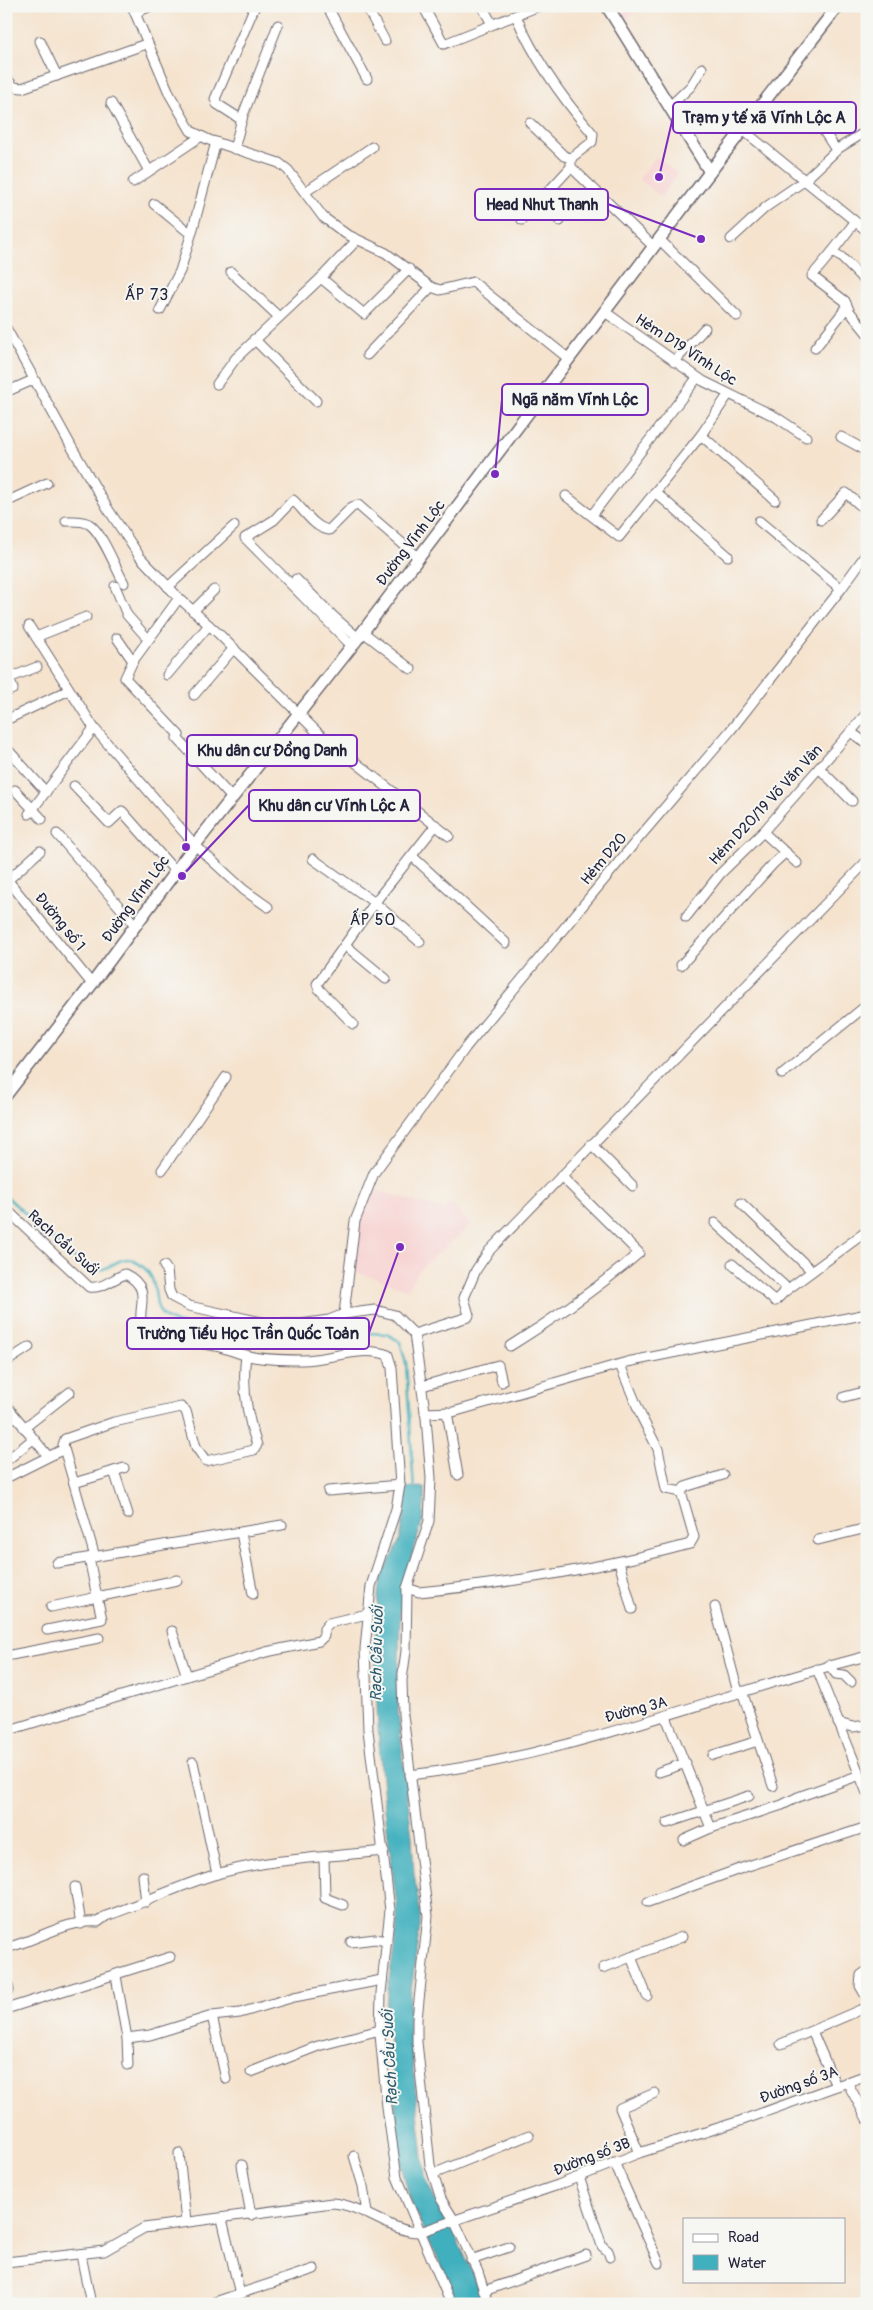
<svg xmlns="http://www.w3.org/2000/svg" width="873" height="2310" viewBox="0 0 873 2310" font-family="Pangolin,sans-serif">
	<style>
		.built { fill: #f7d0cf }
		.water { fill: #41b0be; stroke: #32697c }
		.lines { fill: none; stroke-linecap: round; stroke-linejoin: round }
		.stream { stroke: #41b0be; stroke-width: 2.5 }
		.minor-casing { stroke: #6c666e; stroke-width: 11 }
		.secondary-casing { stroke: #6c666e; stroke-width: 14 }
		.minor { stroke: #fff; stroke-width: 9 }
		.secondary { stroke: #fff; stroke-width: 11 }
		.labels { text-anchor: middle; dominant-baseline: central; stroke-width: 4; stroke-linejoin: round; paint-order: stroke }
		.street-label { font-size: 15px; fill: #22223b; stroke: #f6f6f2 }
		.neighbourhood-label { font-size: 16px; letter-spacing: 1px; fill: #22223b; stroke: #f6f6f2 }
		.water-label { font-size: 16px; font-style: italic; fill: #2e5b6f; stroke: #f6f6f2 }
		.leader { fill: none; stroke: #7b2cbf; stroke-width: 2 }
		.callout-dot { fill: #7b2cbf; stroke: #f6f6f2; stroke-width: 2 }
		.callout { fill: #f6f6f2; stroke: #7b2cbf; stroke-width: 2 }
		.callout-label { font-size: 16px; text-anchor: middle; font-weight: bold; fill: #22223b }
	</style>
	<rect width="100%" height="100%" fill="#f6f6f2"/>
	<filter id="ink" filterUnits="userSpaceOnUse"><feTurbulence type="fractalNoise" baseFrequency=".02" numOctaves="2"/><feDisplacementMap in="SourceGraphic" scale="10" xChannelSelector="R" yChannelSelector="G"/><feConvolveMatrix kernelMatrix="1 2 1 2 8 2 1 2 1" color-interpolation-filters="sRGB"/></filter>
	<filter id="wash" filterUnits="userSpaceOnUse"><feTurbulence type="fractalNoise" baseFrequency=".0096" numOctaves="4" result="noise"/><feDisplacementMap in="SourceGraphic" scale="20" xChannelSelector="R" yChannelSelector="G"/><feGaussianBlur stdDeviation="1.12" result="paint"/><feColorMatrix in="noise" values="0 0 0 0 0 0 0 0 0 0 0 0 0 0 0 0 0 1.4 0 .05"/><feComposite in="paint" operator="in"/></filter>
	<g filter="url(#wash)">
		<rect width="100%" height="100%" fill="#f5e3ce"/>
		<!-- built -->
		<g class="built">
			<polygon points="614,6 645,6 623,21"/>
			<polygon points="656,157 678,174 661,197 639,179"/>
			<polygon points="369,1188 443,1210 451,1203 471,1225 419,1270 407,1289 352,1271 358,1222"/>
		</g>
		<!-- water -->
		<path class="water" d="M425,1487L423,1519L406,1575L400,1615L398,1713L412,1837L414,1874L420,1910V1926L409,2005V2030L425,2175C431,2195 442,2210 451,2228C464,2252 475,2278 484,2304H457C444,2261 415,2225 405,2181C396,2145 396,2105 392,2067C391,2047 385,2028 386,2007C388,1972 399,1940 397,1905C383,1802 371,1700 378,1596C379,1573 386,1569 395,1551C405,1531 404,1509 403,1488Z"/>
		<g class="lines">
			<!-- stream -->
			<path class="stream" d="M6,1196L81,1264C86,1266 91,1269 96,1270C108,1272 119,1255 132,1260C167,1276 147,1304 165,1317C168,1320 175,1322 179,1324L274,1340H321L368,1333L387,1334L400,1342L406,1363L414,1491"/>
		</g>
	</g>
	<g filter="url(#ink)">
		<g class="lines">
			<defs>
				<g id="minor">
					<polyline points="132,6 170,95 191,131 209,140 279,163 288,170 323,217 346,234 386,253 431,287 440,290 473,282 569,359"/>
					<polyline points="327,6 367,79"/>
					<polyline points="366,6 385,41"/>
					<polyline points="423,6 444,44 539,6"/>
					<polyline points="482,6 492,24"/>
					<polyline points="135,13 151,6"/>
					<path d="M516,16C535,60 562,98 593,134L592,142L571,158L564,156L530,123"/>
					<polyline points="40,41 57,76"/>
					<polyline points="6,78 14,87 22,88 146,44"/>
					<polyline points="111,103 149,171"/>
					<polyline points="669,107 691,86 702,68"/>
					<polyline points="811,111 836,150"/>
					<polyline points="242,120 217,104 215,99 255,6"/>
					<polyline points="743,130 867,231"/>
					<polyline points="234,149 243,115 278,25"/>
					<polyline points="571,158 571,167 654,247"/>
					<polyline points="133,182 200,137"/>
					<polyline points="305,192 372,147"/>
					<polyline points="539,202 560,221"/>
					<polyline points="154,204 186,230 192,232 216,142"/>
					<polyline points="522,220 571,167"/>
					<polyline points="855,222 832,252 841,257 867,283"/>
					<polyline points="731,239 766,207 804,181 839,148 867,131"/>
					<polyline points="660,240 737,316"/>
					<polyline points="832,252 812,276 845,301 850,312 867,333"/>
					<polyline points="231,272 279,317"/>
					<polyline points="321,278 357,240"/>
					<polyline points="160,310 180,271 192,232"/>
					<polyline points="605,312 703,381 776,417 806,437"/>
					<polyline points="6,328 71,446 108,509 140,557 179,598 220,635 317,732 449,836"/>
					<polyline points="254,339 316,401"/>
					<polyline points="815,348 847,307"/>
					<polyline points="367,355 431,287"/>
					<polyline points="674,362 705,328"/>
					<polyline points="217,384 236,358 321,278 364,314 409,269"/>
					<polyline points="6,392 33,380"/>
					<polyline points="701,435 775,500"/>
					<polyline points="841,437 867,451"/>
					<polyline points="655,492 728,556"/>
					<polyline points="566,496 619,537 701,435 728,395"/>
					<polyline points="6,502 47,483"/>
					<polyline points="592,515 697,378"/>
					<polyline points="821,520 846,493 867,511"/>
					<path d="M66,521C74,521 82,520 89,524C102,532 116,569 124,583"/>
					<polyline points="759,521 841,589"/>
					<polyline points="296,579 334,617 358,638"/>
					<polyline points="115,586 127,615 148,639"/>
					<polyline points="168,587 234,526"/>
					<polyline points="179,598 133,661 125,678 179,735 177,738 232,798"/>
					<polyline points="193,611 214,590"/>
					<polyline points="29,626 94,728 195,845 244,890 268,907"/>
					<polyline points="363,632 411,669"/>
					<polyline points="36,637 86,617"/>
					<polyline points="117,638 133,661"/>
					<path d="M352,646L245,538L274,520L293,500C304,510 314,528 329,530L352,507L358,505L419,558"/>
					<polyline points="167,675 209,625"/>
					<polyline points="6,692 13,689 9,678 37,667"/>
					<polyline points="194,695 234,648"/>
					<polyline points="6,720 69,690"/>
					<polyline points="851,732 867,744"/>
					<polyline points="9,751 46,792"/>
					<polyline points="819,768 852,801"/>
					<polyline points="74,786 109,823 122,811 175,871"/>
					<polyline points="15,790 42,819"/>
					<polyline points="29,814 94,728"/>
					<polyline points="763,832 797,863"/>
					<polyline points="57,834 135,925"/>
					<polyline points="412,856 506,943"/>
					<polyline points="313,859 375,903 420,942"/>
					<polyline points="6,878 92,984"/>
					<polyline points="8,880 40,851"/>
					<polyline points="686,917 720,874 763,832 867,713"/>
					<polyline points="345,945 386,979"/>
					<polyline points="681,965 773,864 786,852"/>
					<polyline points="353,1024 319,989 317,984 379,897 436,825"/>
					<polyline points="782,1074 867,1005"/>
					<polyline points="591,1144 633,1186"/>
					<polyline points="162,1170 226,1077"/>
					<polyline points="741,1203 812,1271"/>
					<path d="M6,1209L89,1287C103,1289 112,1279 125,1274C160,1291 127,1318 149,1330C167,1341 195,1342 216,1346C226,1348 235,1352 245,1355C259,1359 286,1360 302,1360C330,1360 360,1345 388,1355L392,1368L394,1398L400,1485L396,1509L371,1586L365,1649L368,1730L390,1910L381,1993L380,2035L387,2107L397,2177L451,2304"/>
					<polyline points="715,1223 788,1289"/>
					<polyline points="732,1264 775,1301 784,1292 867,1231"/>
					<polyline points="164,1266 167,1270 169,1290 172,1297 189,1306 271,1324 300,1324 329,1320 344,1314 375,1310 395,1315 414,1334 426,1418 431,1478 429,1521 407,1588 406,1651 402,1680 403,1715 428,1916 417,2019 417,2042 430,2165 441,2199 454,2220 478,2272 488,2304"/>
					<polyline points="344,1314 355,1221 374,1173 466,1047 632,846 730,731 841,589 867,553"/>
					<polyline points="414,1334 468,1317 469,1315 464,1298 476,1270 489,1251 867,861"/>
					<path d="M510,1346C555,1318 598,1288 639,1253L561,1176"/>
					<polyline points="6,1362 29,1347"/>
					<polyline points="422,1386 498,1365 502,1382"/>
					<polyline points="844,1397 867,1391"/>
					<polyline points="6,1405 48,1456"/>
					<polyline points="447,1412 458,1475"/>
					<polyline points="425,1413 453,1412 627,1362 867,1314"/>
					<polyline points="24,1428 70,1392"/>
					<polyline points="6,1461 33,1439"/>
					<polyline points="114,1471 128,1514"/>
					<polyline points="6,1478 64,1449"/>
					<polyline points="74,1483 124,1468"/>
					<polyline points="328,1491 400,1485"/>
					<polyline points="680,1493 685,1487 723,1475"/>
					<polyline points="241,1533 253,1594"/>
					<polyline points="818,1540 867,1528"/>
					<path d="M95,1557L63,1445L65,1439L114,1422L181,1407L186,1411L196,1447L206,1461L254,1450L257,1445C247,1417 242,1386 246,1355"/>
					<polyline points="619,1562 632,1609"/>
					<polyline points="57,1563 282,1525"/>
					<path d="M407,1588L419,1592C511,1583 602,1568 690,1544L694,1537L682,1495L677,1491L666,1489L658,1449L642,1418L620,1365"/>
					<polyline points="51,1607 97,1597 89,1558"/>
					<polyline points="715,1607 738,1692"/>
					<polyline points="47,1630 102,1619 97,1597 177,1580"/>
					<polyline points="172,1631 187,1676"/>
					<polyline points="6,1656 99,1638"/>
					<polyline points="829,1665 836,1674 844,1675 851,1682"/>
					<polyline points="817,1669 867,1793"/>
					<polyline points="742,1691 773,1786"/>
					<polyline points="666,1717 711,1828"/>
					<polyline points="838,1723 853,1727 867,1725"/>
					<polyline points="6,1731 266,1652 319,1641 324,1636 324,1629 329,1623 367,1614"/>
					<polyline points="713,1755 758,1741"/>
					<polyline points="193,1762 217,1874"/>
					<polyline points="659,1772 686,1763"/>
					<path d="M410,1775C567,1757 714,1695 867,1656"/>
					<polyline points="667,1823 749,1796"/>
					<polyline points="684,1840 711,1828 782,1805 798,1797 860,1775"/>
					<polyline points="324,1858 325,1898 343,1905"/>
					<polyline points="143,1876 146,1902"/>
					<polyline points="75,1887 81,1924"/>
					<polyline points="648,1902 745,1867 867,1827"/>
					<polyline points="351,1942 375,1939 387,1941"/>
					<path d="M6,1948C36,1941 67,1919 98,1922L106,1916C144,1903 180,1885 217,1874C272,1858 329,1857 384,1851"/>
					<polyline points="631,1957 647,1996"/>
					<polyline points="603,1968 682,1937"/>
					<polyline points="867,1971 861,1975 860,1986 867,1998"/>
					<polyline points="116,1976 127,2038 128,2065"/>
					<polyline points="6,1979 9,1990"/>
					<polyline points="6,2009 170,1957"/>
					<polyline points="212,2016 226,2079"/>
					<polyline points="812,2031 836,2086"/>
					<polyline points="127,2038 150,2035 212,2016 240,2013 294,1997 382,1980"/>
					<polyline points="781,2044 867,2007"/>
					<polyline points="251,2072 318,2046 380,2030"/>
					<polyline points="847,2082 867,2119"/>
					<polyline points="179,2153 186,2222"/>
					<polyline points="639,2153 620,2108 655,2093"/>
					<polyline points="354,2156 363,2186 367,2213"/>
					<polyline points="614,2162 659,2263"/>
					<polyline points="242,2165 251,2215"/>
					<polyline points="433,2174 529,2135"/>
					<polyline points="579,2177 602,2246 608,2251 610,2257"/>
					<polyline points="222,2219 240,2294"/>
					<polyline points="81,2255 91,2304"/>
					<polyline points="471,2260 509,2247"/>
					<path d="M6,2262L104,2251L144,2228L332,2203C364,2205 392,2233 420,2232L558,2185L639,2153L740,2121L867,2075"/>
					<polyline points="484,2291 586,2255"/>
					<polyline points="212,2303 314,2269"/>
				</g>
				<g id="secondary">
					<polyline points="607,6 710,172"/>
					<polyline points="6,1095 92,984 195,845 352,646 710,172 838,6"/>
				</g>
			</defs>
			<!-- minor casing -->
			<use href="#minor" class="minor-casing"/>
			<!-- secondary casing -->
			<use href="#secondary" class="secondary-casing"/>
			<!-- minor -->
			<use href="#minor" class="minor"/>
			<!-- secondary -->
			<use href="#secondary" class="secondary"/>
		</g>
	</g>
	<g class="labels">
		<!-- street labels -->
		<g class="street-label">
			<text transform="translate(686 350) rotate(33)">Hẻm D19 Vĩnh Lộc</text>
			<text transform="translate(411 543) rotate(-53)">Đường Vĩnh Lộc</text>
			<text transform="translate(766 805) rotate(-47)">Hẻm D20/19 Võ Văn Vân</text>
			<text transform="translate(604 859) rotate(-50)">Hẻm D20</text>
			<text transform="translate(136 899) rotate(-54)">Đường Vĩnh Lộc</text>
			<text transform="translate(60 922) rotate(51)">Đường số 1</text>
			<text transform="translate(63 1243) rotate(42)">Rạch Cầu Suối</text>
			<text transform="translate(636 1710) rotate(-15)">Đường 3A</text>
			<text transform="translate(799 2085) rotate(-20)">Đường số 3A</text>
			<text transform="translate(592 2157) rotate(-21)">Đường số 3B</text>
		</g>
		<!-- neighbourhood labels -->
		<g class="neighbourhood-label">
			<text x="147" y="295">ẤP 73</text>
			<text x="373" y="920">ẤP 50</text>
		</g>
		<!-- water labels -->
		<g class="water-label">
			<text transform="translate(377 1654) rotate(-89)">Rạch Cầu Suối</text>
			<text transform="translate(390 2058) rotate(-93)">Rạch Cầu Suối</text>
		</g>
	</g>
	<!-- callouts -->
	<path class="leader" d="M659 177L673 117M701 239L608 204M495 474L502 399M186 847L187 751M182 876L249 805M400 1247L369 1333"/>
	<g class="callout-dot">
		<circle cx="659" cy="177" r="5"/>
		<circle cx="701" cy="239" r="5"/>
		<circle cx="495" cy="474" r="5"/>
		<circle cx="186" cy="847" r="5"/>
		<circle cx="182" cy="876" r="5"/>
		<circle cx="400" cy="1247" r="5"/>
	</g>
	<g class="callout">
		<rect x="673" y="102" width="183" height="31" rx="5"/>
		<rect x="475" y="189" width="133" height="31" rx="5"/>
		<rect x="502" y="384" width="146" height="31" rx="5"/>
		<rect x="187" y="735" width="170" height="31" rx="5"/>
		<rect x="249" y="790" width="171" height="31" rx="5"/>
		<rect x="127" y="1318" width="242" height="31" rx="5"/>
	</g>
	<g class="callout-label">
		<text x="764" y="123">Trạm y tế xã Vĩnh Lộc A</text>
		<text x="542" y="210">Head Nhut Thanh</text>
		<text x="575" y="405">Ngã năm Vĩnh Lộc</text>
		<text x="272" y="756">Khu dân cư Đồng Danh</text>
		<text x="334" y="811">Khu dân cư Vĩnh Lộc A</text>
		<text x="248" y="1339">Trường Tiểu Học Trần Quốc Toản</text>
	</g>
	<!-- margin -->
	<rect width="873" height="2310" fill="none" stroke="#f6f6f2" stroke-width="25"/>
	<!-- legend -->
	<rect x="683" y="2218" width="162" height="65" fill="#f6f6f2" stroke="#a1a1a9"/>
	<rect x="693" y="2234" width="25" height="8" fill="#ffffff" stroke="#a1a1a9"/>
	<text x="728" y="2242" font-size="15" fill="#22223b">Road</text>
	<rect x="693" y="2255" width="25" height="15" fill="#41b0be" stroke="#a1a1a9"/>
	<text x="728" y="2268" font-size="15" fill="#22223b">Water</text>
</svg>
